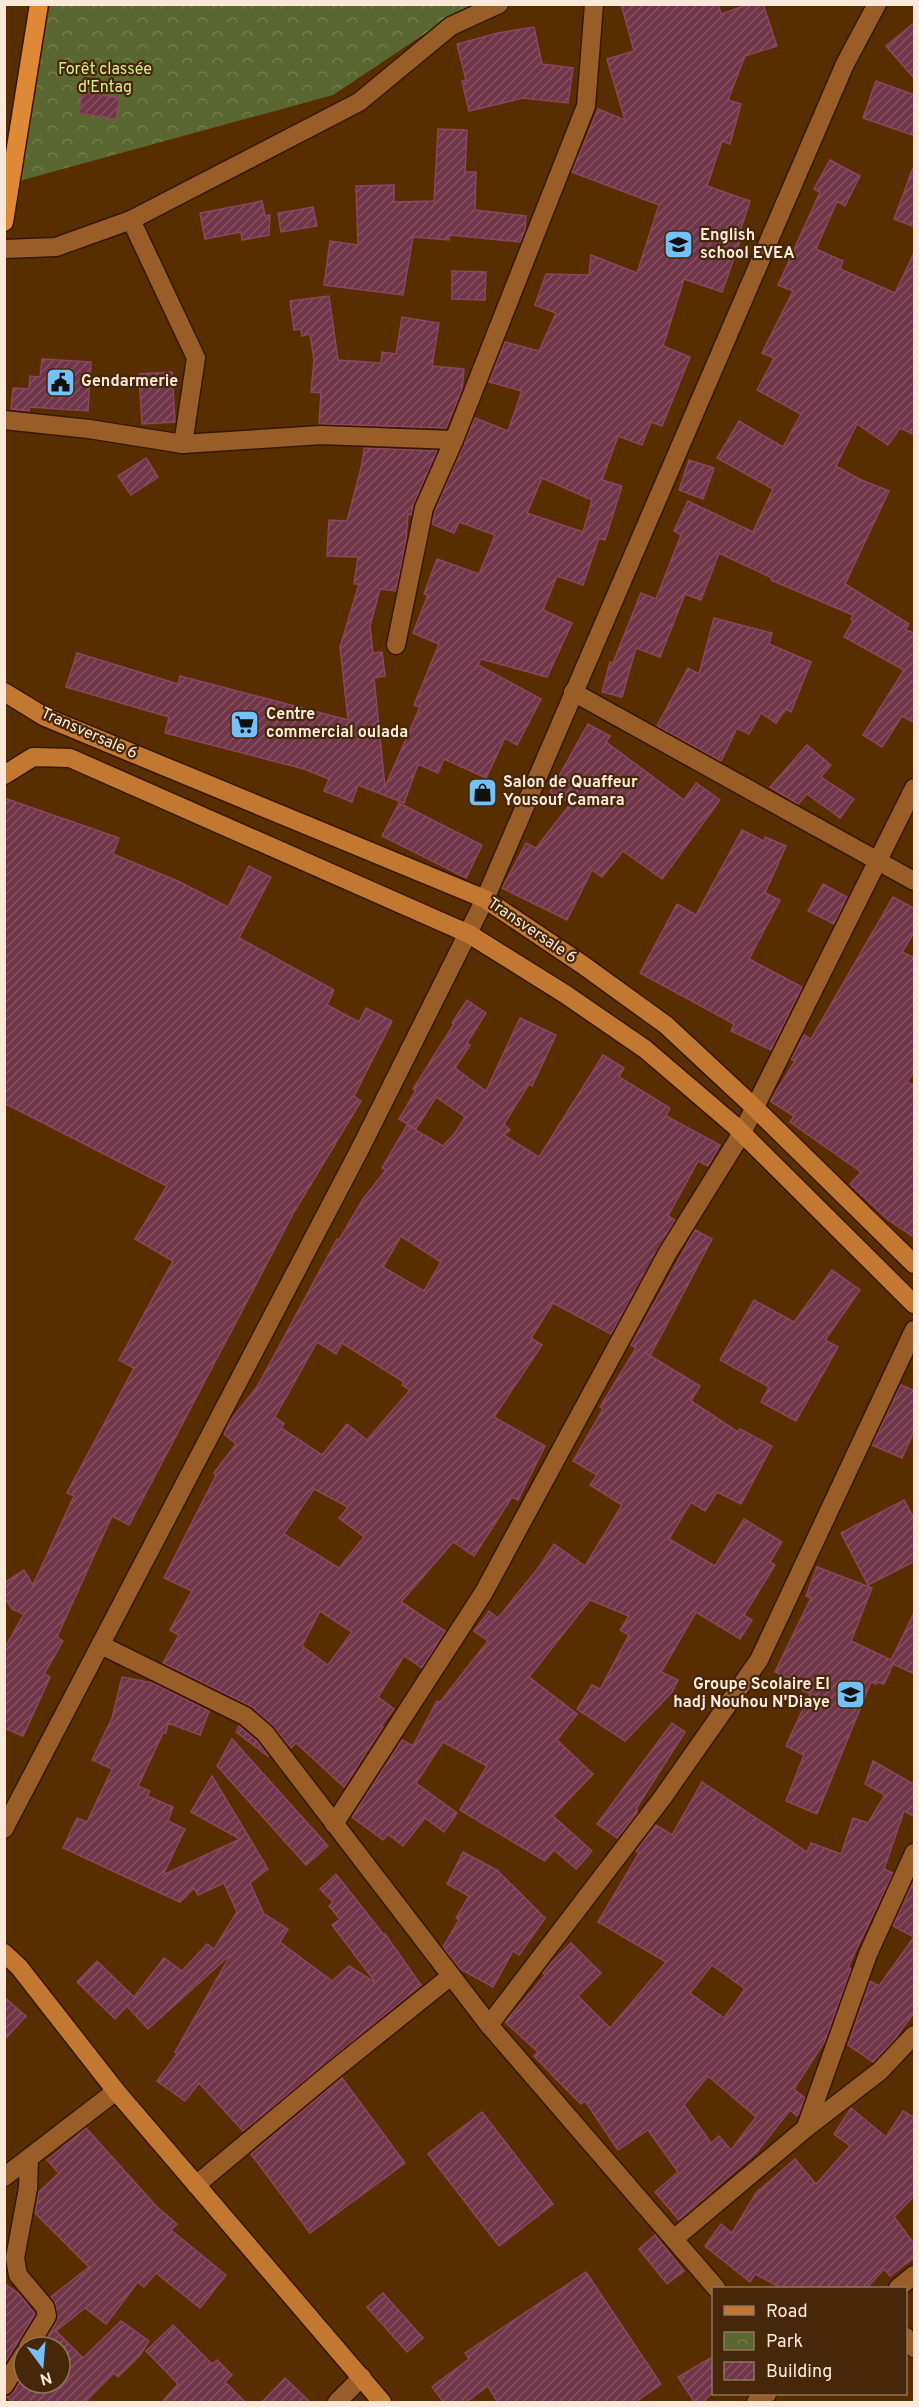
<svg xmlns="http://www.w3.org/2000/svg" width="919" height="2407" viewBox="0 0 919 2407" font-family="Overpass,sans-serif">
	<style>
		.park { fill: url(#park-crowns) }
		.building { fill: url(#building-hatch); stroke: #8e455e; stroke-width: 1.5; fill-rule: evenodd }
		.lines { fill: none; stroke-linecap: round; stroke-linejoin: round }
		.minor-casing { stroke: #361800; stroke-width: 21 }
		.major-casing { stroke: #361800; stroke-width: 21 }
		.highway-casing { stroke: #361800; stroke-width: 21 }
		.minor { stroke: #995e28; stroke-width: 18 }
		.major { stroke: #c37831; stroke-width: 18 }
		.highway { stroke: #df8937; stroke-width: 18 }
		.labels { text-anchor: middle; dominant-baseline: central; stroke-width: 4.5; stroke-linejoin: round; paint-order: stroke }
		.park-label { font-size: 16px; fill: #d5ec92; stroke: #46270a }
		.poi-label { font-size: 16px; font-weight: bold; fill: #fce8d8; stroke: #46270a; text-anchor: start }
		.street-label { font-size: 16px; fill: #fce8d8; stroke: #46270a }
	</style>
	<defs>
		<pattern id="park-crowns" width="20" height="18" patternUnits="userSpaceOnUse" patternTransform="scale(1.5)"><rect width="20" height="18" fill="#5b6730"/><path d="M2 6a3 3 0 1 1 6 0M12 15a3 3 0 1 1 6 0" fill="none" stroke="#737d4d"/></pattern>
		<pattern id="building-hatch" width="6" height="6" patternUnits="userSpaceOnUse" patternTransform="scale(1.5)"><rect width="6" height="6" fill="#703549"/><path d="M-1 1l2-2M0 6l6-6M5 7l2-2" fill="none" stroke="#855262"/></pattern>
	</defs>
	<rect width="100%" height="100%" fill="#582d00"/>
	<!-- park -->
	<polygon class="park" points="44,5 473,5 450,17 333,95 8,184"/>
	<!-- building -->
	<g class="building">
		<path d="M621,4H718L721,14L750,4H763L777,46L745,56L728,100L741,104L730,144L722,141L707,186L750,201L738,237L741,238L722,292L684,279L663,346L690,357L662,426L651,422L642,445L618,436L602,480L622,486L605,540L599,538L583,585L557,576L543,610L572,623L547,677L481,659L478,665L541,699L517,745L505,738L486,778L444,759L438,773L418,764L404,803L358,785L352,802L324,791L329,779L304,769L165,733L169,717L66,687L77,653L178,684L180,676L348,720L340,647L359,584H354L358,557L327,556L329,520L347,521L362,464L364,448L437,451L414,503L411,515L408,514L406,540L396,591L380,589L370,626L373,653L382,652L385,676L374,678L385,787L420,707L414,705L439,644L413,633L428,595L424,594L437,559L479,574L495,535L459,522L454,533L432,524L435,511L475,418L508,431L522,391L489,382L505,342L539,351L556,313L535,305L546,274L589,275L591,255L637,273L659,205L572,172L598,109L625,120L607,59L634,51ZM542,478L592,500L583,532L527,513Z"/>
		<polygon points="915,22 915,79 886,46"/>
		<polygon points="534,27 542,64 573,68 568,103 523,98 469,111 462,81 466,80 457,44 498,33"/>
		<polygon points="876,81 915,95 915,136 863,118"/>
		<polygon points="82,92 119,98 116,119 79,113"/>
		<polygon points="438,129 467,130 465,172 476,172 475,210 526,216 525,230 520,242 450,235 449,240 413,237 403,295 324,285 330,241 358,245 356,186 394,185 394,202 434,201"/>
		<polygon points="830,160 860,176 845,206 837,201 816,249 843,261 840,269 895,293 915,251 915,435 900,428 888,445 857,424 836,466 859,479 889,491 845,584 909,624 905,630 915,633 915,723 902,716 882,747 863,735 904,670 844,637 853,621 851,619 853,615 771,580 772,578 719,553 701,600 685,594 660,657 636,648 622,697 602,692 610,662 613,663 641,593 656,599 681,535 674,531 688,501 753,532 773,489 717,458 739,421 783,447 801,414 757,390 774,358 762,353 793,291 778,285 820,192 814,189"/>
		<polygon points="913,168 915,168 915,227 894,219"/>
		<polygon points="262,201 265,216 270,215 269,235 242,240 241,232 205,239 200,213"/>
		<polygon points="313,207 317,226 281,232 278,213"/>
		<polygon points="452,271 486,272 485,300 452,299"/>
		<polygon points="329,296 338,360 381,363 382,352 396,354 402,317 439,323 432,366 464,369 462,389 446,428 319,424 321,393 311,392 314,360 310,334 302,336 301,329 294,330 290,301"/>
		<polygon points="42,359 91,362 88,411 30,407 29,411 11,409 13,388 29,389 30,376 40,377"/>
		<polygon points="172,372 175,422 142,424 139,374"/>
		<polygon points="146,458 158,477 131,495 118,476"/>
		<polygon points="689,460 714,468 703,499 679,490"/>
		<polygon points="714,618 772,633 769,644 811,662 791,712 786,709 776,723 761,713 749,734 737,728 721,761 657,726 688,668 699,674"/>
		<polygon points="588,724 610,736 606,742 684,800 696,783 720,800 662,879 623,851 602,877 592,870 567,920 502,888 526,843 536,848 571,803 550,792"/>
		<polygon points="807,745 831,765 821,777 854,799 840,818 807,794 798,804 770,787"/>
		<polygon points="4,798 119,838 113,854 180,882 228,907 249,866 271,877 239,938 334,990 327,1005 359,1022 366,1008 392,1021 354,1096 361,1101 294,1212 129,1525 112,1516 57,1637 63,1641 44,1674 50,1677 23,1736 4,1728 4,1649 24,1614 12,1609 4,1597 4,1583 24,1570 33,1585 74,1496 67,1493 134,1368 119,1360 173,1261 135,1239 167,1186 4,1103"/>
		<polygon points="399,803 482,845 466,878 382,836"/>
		<polygon points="742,830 764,841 765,837 786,846 765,893 780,900 749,959 802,987 771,1050 731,1031 734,1024 640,973 677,904 696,915"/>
		<polygon points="823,884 847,897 834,924 808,911"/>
		<polygon points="893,897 915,909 915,931 902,952 915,958 915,1070 907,1082 915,1086 915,1238 887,1219 850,1184 861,1172 790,1122 794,1116 770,1101 795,1061 791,1059 804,1035 811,1039"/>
		<path d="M467,1000L486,1013L467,1043L470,1045L455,1068L486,1091L520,1018L556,1035L532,1086L529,1084L504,1124L510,1130L504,1135L539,1157L603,1055L624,1068L619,1077L670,1108L666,1116L720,1145L708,1166L698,1161L668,1216L675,1220L611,1334L553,1303L531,1338L542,1345L494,1417L545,1446L518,1500L512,1497L474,1556L453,1542L401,1602L445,1631L422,1668L404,1656L378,1697L394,1709L381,1726L383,1727L344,1787L296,1743L291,1748L272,1725L252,1707L163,1663L179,1635L170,1630L192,1591L164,1578L216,1475L214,1473L236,1444L224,1434L230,1421L257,1387L337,1239L339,1240L363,1199L386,1170L382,1168L407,1125L443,1146L455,1133L465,1117L436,1097L416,1129L399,1119L416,1090L413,1089L454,1024L452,1023ZM401,1236L441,1262L424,1291L383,1267ZM317,1342L336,1354L342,1343L404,1382L402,1385L410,1390L367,1440L347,1424L322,1455L281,1428L284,1424L275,1417ZM314,1489L348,1507L339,1518L364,1537L339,1568L284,1534ZM320,1611L352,1632L328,1665L302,1646Z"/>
		<polygon points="695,1230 712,1239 650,1356 644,1352 700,1386 691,1401 738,1432 740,1429 772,1446 741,1504 717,1492 705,1511 691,1502 669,1539 715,1566 744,1519 782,1542 770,1562 775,1565 744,1615 752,1620 740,1639 696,1612 661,1672 678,1680 672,1692 625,1741 577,1709 592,1685 600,1689 629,1635 620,1630 629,1616 590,1600 529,1677 577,1714 557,1740 593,1774 553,1816 592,1851 576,1869 554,1850 545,1861 460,1810 487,1766 443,1742 416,1783 457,1813 444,1832 425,1818 403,1846 388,1834 383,1840 352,1817 402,1740 413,1746 437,1701 440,1702 488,1641 474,1631 489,1611 498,1618 539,1567 554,1544 585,1566 622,1505 590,1485 597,1475 573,1461 603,1409 600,1407 636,1348 631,1345"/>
		<polygon points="832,1270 860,1290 825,1340 838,1347 796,1421 761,1402 769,1387 720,1360 754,1300 794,1322"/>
		<polygon points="901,1385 915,1391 915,1429 902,1458 872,1445"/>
		<polygon points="904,1500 915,1520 915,1561 868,1585 841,1533"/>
		<polygon points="817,1567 872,1588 851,1641 891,1660 915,1611 915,1674 893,1664 884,1684 877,1682 876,1684 871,1682 817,1814 786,1801 804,1755 786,1746 810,1694 797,1688 799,1683 775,1672 811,1598 806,1596"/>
		<polygon points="122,1677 153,1683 209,1711 200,1735 168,1723 166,1733 163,1733 138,1786 150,1791 147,1796 173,1807 168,1821 185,1829 163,1875 240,1839 191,1812 212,1776 268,1869 250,1883 264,1914 288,1929 280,1942 332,1981 349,1966 376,1983 332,1925 340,1919 329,1906 333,1902 320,1889 336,1874 384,1935 385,1934 421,1985 243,2131 199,2083 185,2101 157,2081 177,2054 175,2052 231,1954 148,2029 127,2006 115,2019 77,1982 97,1961 134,1997 164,1958 182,1971 207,1944 214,1949 237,1912 224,1883 198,1895 194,1888 180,1902 63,1848 77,1818 87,1822 112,1769 92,1760 112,1718"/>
		<polygon points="672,1723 685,1732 637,1807 637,1813 617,1838 597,1824"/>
		<polygon points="239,1726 257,1741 269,1757 236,1732"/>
		<polygon points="232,1739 328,1846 306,1865 217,1766"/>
		<path d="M873,1761L915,1785V1817L904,1811L884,1869L893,1873L848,1967L851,1969L825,2041L794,2089L805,2098L799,2113L797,2116L790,2110L757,2152L679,2220L655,2192L678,2172L648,2130L618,2150L585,2101L581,2104L557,2080L534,2056L538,2052L505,2022L545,1975L543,1973L549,1965L571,1943L601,1973L578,1996L610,2028L666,1962L598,1922L639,1853L636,1851L656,1825L672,1835L702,1782L807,1852L811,1843L841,1854L853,1818L868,1823L885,1795L865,1784ZM712,1965L745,1989L724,2018L690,1993ZM708,2076L756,2117L731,2150L719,2136L711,2143L684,2105Z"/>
		<polygon points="463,1852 497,1870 545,1918 519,1955 513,1951 493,1987 460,1969 443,1947 459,1920 456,1918 469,1896 447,1884"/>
		<polygon points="914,1880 915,2011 894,2040 873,2062 848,2045 870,1981 879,1986 914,1937 893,1926"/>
		<polygon points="4,1997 26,2016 4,2040"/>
		<polygon points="342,2078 405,2163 310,2233 251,2154"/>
		<polygon points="851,2108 886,2137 903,2111 915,2118 915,2195 894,2217 915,2245 915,2257 890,2276 884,2269 866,2289 783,2289 755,2274 750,2282 705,2246 721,2224 732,2233 756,2193 795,2159 816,2184 850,2146 834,2134"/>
		<polygon points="482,2112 553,2204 499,2246 428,2154"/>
		<polygon points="86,2128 157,2207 177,2224 171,2230 226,2275 200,2308 156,2273 144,2287 138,2282 106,2324 85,2308 56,2331 83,2358 121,2321 149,2341 140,2355 118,2377 114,2373 84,2403 14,2403 7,2397 14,2392 24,2375 24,2383 60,2383 60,2347 41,2347 57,2321 56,2305 51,2297 89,2267 35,2213 39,2192 59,2173 47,2160"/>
		<polygon points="655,2235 684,2271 667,2284 639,2249"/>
		<polygon points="586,2272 661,2384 634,2403 498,2403 488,2386 465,2403 444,2403 432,2387 469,2359 465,2353"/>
		<polygon points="4,2283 19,2294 35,2314 4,2364"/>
		<polygon points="383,2293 423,2338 407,2352 367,2307"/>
		<polygon points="173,2325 212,2364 217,2360 232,2375 225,2382 246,2403 161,2403 178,2384 146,2351"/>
		<polygon points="714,2356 714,2391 702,2403 695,2403 678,2377"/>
		<polygon points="285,2378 311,2403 261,2403"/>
	</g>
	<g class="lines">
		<defs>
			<g id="minor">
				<polyline points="131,220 196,358 183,444"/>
				<polyline points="4,249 56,247 131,220 359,102 451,26 499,4"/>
				<polyline points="4,420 89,429 183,444 321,435 454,440"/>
				<polyline points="396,645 424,508 454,440 586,106 594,4"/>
				<polyline points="573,692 914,881"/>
				<polyline points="101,1645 245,1716 265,1733 489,2025 716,2288"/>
				<polyline points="334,1824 484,1592 667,1254 742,1133 914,788"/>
				<polyline points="4,1829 360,1149 485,899 845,64 877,4"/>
				<polyline points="489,2025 663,1797 759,1660 914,1330"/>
				<polyline points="806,2127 868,1954 914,1853"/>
				<polyline points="4,2177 116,2091"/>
				<polyline points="196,2185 335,2069 451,1976"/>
				<polyline points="675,2238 806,2128 880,2071 914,2035"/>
				<polyline points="898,2288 914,2275"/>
				<polyline points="906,2337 914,2348"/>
				<polyline points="28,2347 47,2316 45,2307 18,2275 15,2258 28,2188 29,2158"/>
				<polyline points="4,2386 24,2354"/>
				<polyline points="337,2402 362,2377"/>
				<polyline points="756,2402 767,2394"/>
			</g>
			<g id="major">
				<polyline points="4,692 45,717 485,899 583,965 666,1025 755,1108 914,1264"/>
				<polyline points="4,775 33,757 70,758 469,934 565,994 645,1049 735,1126 914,1304"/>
				<polyline points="4,1953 19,1967 116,2091 382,2402"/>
			</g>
			<polyline id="highway" points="4,222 39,4"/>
		</defs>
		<!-- minor casing -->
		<use href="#minor" class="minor-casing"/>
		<!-- major casing -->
		<use href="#major" class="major-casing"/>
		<!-- highway casing -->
		<use href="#highway" class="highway-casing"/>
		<!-- minor -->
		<use href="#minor" class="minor"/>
		<!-- major -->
		<use href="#major" class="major"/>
		<!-- highway -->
		<use href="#highway" class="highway"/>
	</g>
	<!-- icons -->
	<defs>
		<symbol id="school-square" viewBox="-11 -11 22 22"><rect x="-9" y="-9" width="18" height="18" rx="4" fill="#73c1f6" stroke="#46270a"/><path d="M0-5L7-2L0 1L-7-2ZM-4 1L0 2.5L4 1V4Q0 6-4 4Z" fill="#111"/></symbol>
		<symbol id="civic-square" viewBox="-11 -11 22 22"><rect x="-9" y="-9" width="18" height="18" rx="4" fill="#73c1f6" stroke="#46270a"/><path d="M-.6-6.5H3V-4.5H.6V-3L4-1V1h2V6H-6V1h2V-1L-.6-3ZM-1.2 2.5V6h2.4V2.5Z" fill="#111"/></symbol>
		<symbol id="supermarket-square" viewBox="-11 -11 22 22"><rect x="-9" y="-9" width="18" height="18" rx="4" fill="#73c1f6" stroke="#46270a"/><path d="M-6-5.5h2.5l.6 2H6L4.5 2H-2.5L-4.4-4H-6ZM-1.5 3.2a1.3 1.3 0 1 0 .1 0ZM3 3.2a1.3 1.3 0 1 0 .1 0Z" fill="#111"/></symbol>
		<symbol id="shop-square" viewBox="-11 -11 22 22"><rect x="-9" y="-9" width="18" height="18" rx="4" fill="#73c1f6" stroke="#46270a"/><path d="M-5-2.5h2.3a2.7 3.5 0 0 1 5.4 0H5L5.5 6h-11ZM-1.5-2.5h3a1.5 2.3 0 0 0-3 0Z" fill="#111"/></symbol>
	</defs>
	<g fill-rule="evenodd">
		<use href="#school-square" x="662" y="228" width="33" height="33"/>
		<use href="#civic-square" x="44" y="366" width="33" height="33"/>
		<use href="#supermarket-square" x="228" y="708" width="33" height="33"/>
		<use href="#shop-square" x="466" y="776" width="33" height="33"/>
		<use href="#school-square" x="834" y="1678" width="33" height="33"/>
	</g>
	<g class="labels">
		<!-- park labels -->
		<g class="park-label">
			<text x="105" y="70">Forêt classée<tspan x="105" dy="18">d'Entag</tspan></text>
		</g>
		<!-- poi labels -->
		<g class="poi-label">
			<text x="700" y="236">English<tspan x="700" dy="18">school EVEA</tspan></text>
			<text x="81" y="382">Gendarmerie</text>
			<text x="266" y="715">Centre<tspan x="266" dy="18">commercial oulada</tspan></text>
			<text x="503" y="783">Salon de Quaffeur<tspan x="503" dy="18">Yousouf Camara</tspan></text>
			<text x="830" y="1685" text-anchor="end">Groupe Scolaire El<tspan x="830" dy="18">hadj Nouhou N'Diaye</tspan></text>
		</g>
		<!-- street labels -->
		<g class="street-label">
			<text transform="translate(89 734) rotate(24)">Transversale 6</text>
			<text transform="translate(532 931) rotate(34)">Transversale 6</text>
		</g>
	</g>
	<!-- border -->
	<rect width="919" height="2407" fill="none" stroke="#fce8d8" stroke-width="12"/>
	<!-- legend -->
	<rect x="712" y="2287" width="195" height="108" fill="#46270a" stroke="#8f745c" stroke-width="1.5"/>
	<rect x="724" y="2306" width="30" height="9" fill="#c37831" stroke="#8f745c" stroke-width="1.5"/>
	<text x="766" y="2317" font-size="18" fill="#fce8d8">Road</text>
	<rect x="724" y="2332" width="30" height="18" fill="url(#park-crowns)" stroke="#8f745c" stroke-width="1.5"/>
	<text x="766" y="2347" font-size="18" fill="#fce8d8">Park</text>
	<rect x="724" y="2362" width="30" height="18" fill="url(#building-hatch)" stroke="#8f745c" stroke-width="1.5"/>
	<text x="766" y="2377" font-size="18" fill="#fce8d8">Building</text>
	<!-- north arrow -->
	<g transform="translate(42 2365) rotate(164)"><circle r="28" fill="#46270a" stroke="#8f745c" stroke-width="1.5"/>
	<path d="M0-4.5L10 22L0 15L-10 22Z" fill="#73c1f6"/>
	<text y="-9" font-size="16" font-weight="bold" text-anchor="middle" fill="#fce8d8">N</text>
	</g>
</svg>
